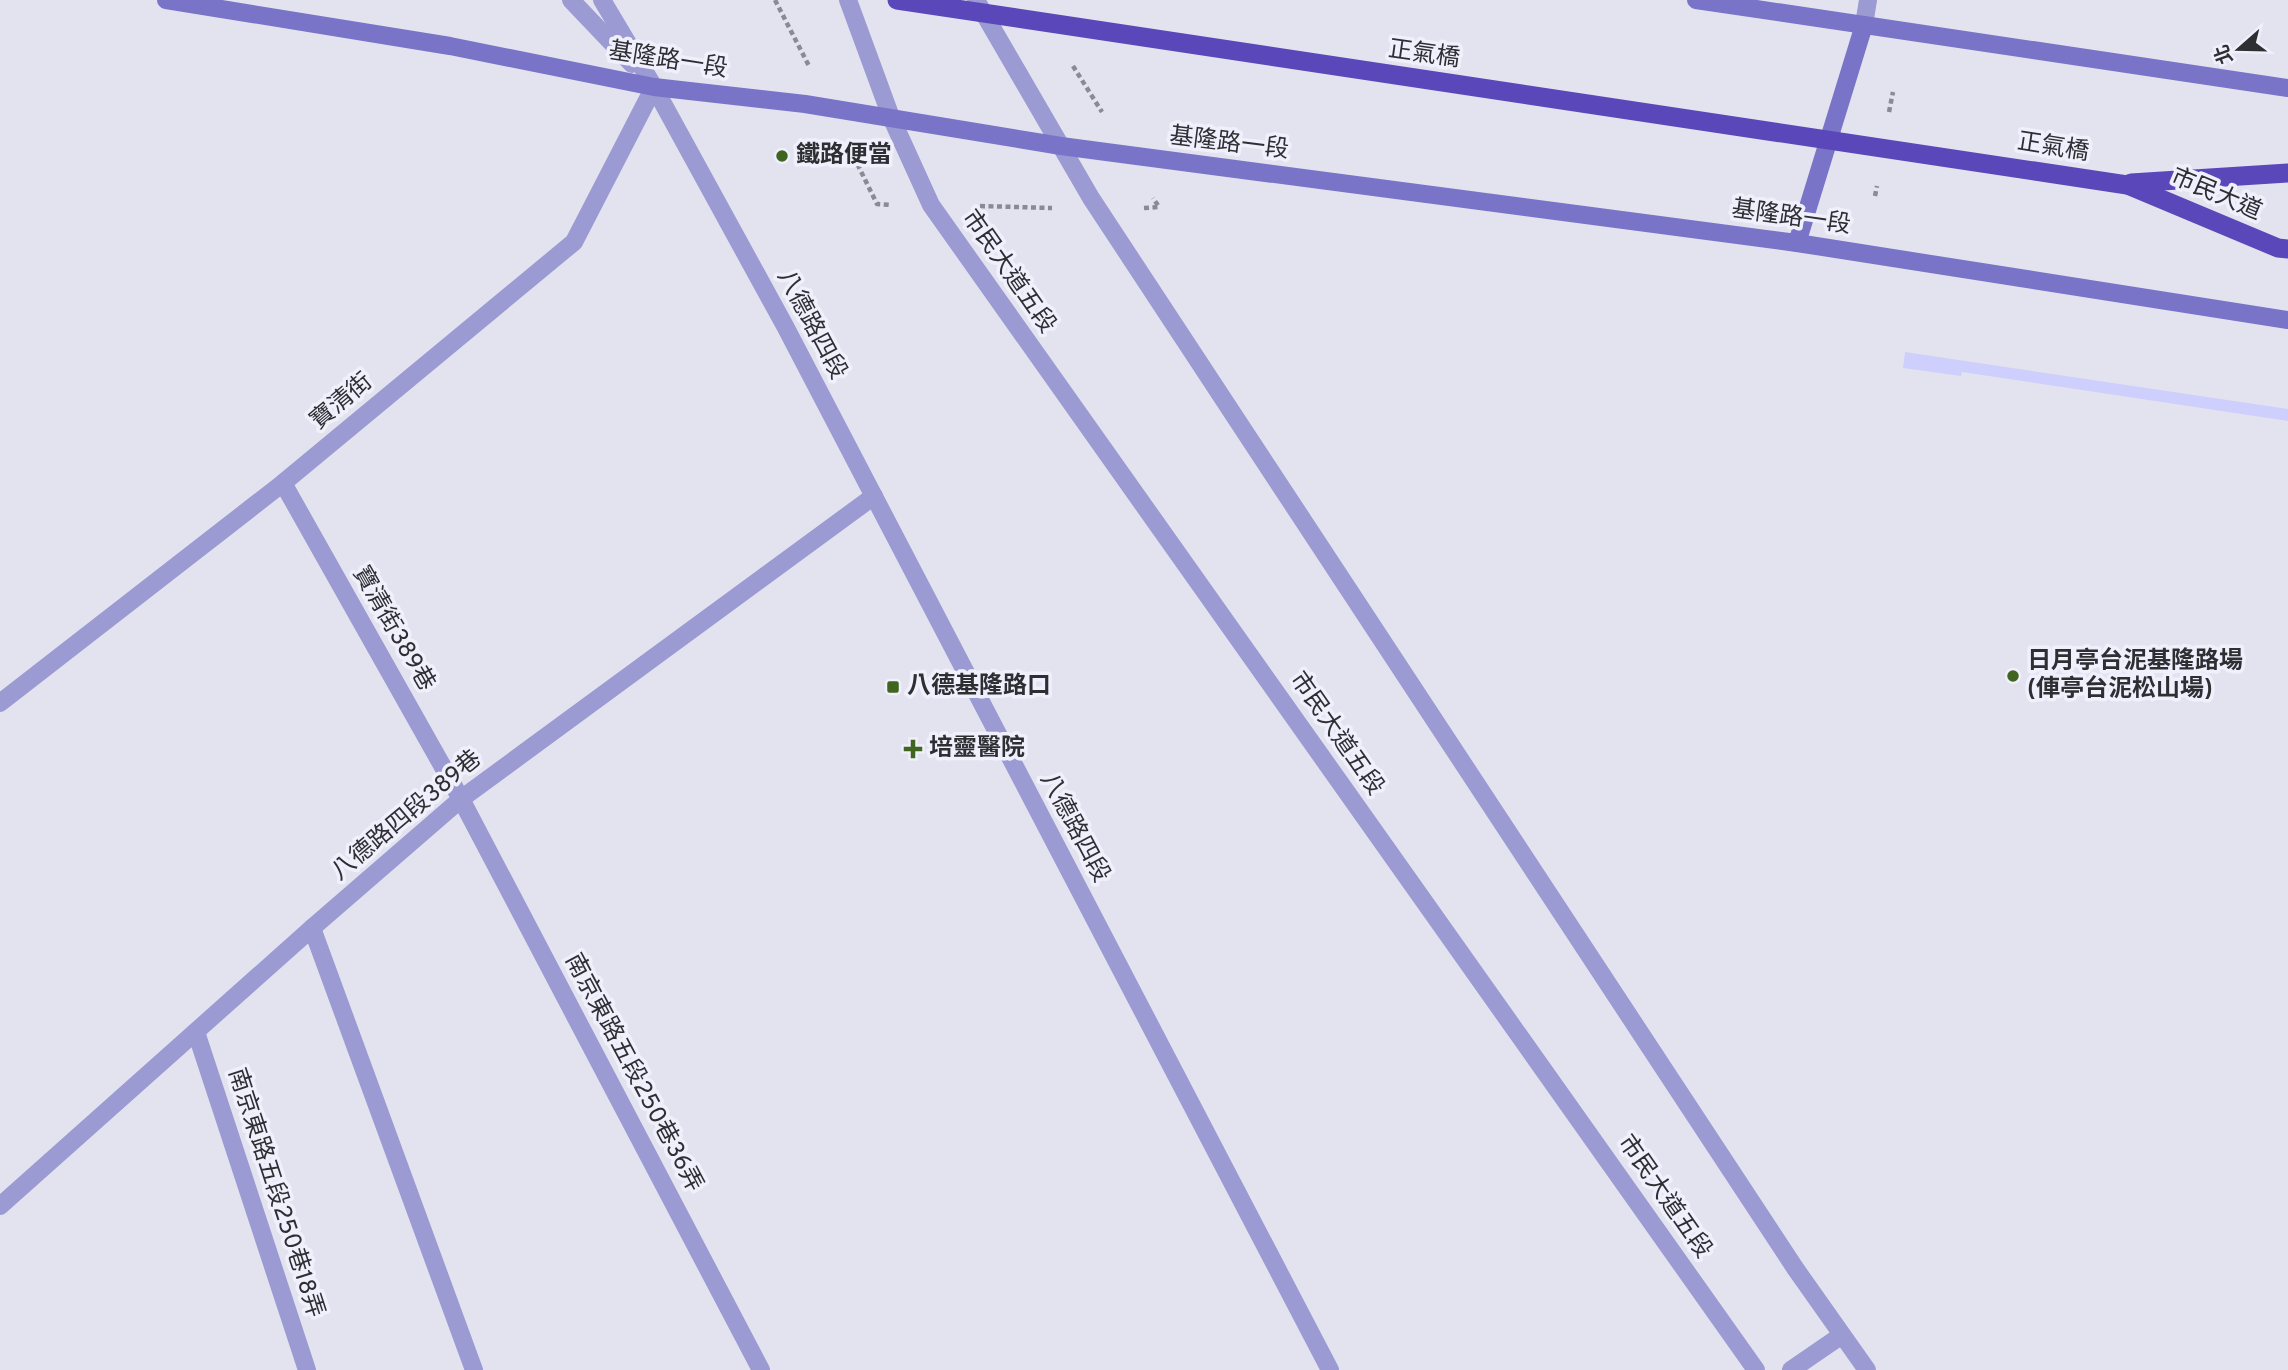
<svg xmlns="http://www.w3.org/2000/svg" width="2288" height="1370" viewBox="0 0 2288 1370" font-family="Overpass,'Noto Sans TC',sans-serif">
	<style>
		.green { fill: #cecffd }
		.lines { fill: none; stroke-linecap: round; stroke-linejoin: round }
		.path { stroke: #8a8a93; stroke-width: 4.5; stroke-dasharray: 5 3.5; stroke-linecap: butt }
		.service { stroke: #9b9ad3; stroke-width: 18 }
		.minor { stroke: #9b9ad3; stroke-width: 18 }
		.tertiary { stroke: #9b9ad3; stroke-width: 18 }
		.secondary { stroke: #7974c8; stroke-width: 18 }
		.trunk { stroke: #5a48ba; stroke-width: 19 }
		.trunk-bridge { stroke: #5a48ba; stroke-width: 19 }
		.poi-dot { fill: #3f6520; stroke: #f0f0fd; stroke-width: 2.5 }
		.labels { text-anchor: middle; dominant-baseline: central; stroke-width: 7; stroke-linejoin: round; paint-order: stroke }
		.street-label { font-size: 24px; fill: #2e2e33; stroke: #f0f0fd }
		.poi-label { font-size: 24px; font-weight: bold; fill: #2e2e33; stroke: #f0f0fd; text-anchor: start }
	</style>
	<rect width="100%" height="100%" fill="#e3e3ef"/>
	<!-- green -->
	<polygon class="green" points="1905,352 2288,409 2288,421 1962,372 1961,376 1903,368"/>
	<g class="lines">
		<!-- path -->
		<g class="path">
			<polyline points="775,0 809,66"/>
			<polyline points="1073,66 1102,112"/>
			<polyline points="1889,112 1893,92"/>
			<polyline points="850,149 877,204 891,205"/>
			<polyline points="1875,196 1877,186"/>
			<polyline points="980,206 1052,208"/>
			<polyline points="1144,208 1159,207 1153,198"/>
		</g>
		<!-- service -->
		<g class="service">
			<polyline points="1864,25 1868,0"/>
			<polyline points="283,483 461,799 761,1370"/>
			<polyline points="312,928 474,1370"/>
			<polyline points="196,1032 307,1370"/>
			<polyline points="0,1206 312,928 461,799 874,496"/>
			<polyline points="1791,1370 1842,1335"/>
		</g>
		<!-- minor -->
		<polyline class="minor" points="0,703 283,483 574,242 654,87"/>
		<!-- tertiary -->
		<g class="tertiary">
			<polyline points="571,0 632,64"/>
			<polyline points="602,0 654,87 785,326 1330,1370"/>
			<polyline points="848,0 891,117 931,205 1756,1370"/>
			<polyline points="976,0 1091,198 1795,1268 1867,1370"/>
		</g>
		<!-- secondary -->
		<g class="secondary">
			<polyline points="166,0 450,46 654,87 805,104 1061,146 1797,243 2288,320"/>
			<polyline points="1696,0 2288,88"/>
			<polyline points="1797,243 1864,25"/>
		</g>
		<!-- trunk -->
		<g class="trunk">
			<polyline points="2131,183 2288,173"/>
			<polyline points="2130,186 2278,248 2288,249"/>
		</g>
		<!-- trunk-bridge -->
		<polyline class="trunk-bridge" points="897,0 2147,188"/>
	</g>
	<!-- markers -->
	<g class="poi-dot">
		<circle cx="782" cy="156" r="7"/>
		<circle cx="2013" cy="676" r="7"/>
		<rect x="886" y="680" width="14" height="14" rx="3.5"/>
		<path d="M909.5 738.5h7v7h7v7h-7v7h-7v-7h-7v-7h7z"/>
	</g>
	<g class="labels">
		<!-- street labels -->
		<g class="street-label">
			<text transform="translate(1424 55) rotate(8)">正氣橋</text>
			<text transform="translate(668 61) rotate(9)">基隆路一段</text>
			<text transform="translate(1229 144) rotate(7)">基隆路一段</text>
			<text transform="translate(2053 148) rotate(9)">正氣橋</text>
			<text transform="translate(2216 195) rotate(23)">市民大道</text>
			<text transform="translate(1791 218) rotate(8)">基隆路一段</text>
			<text transform="translate(1008 272) rotate(55)">市民大道五段</text>
			<text transform="translate(811 325) rotate(62)">八德路四段</text>
			<text transform="translate(342 402) rotate(-40)">寶清街</text>
			<text transform="translate(393 629) rotate(60)">寶清街389巷</text>
			<text transform="translate(1336 734) rotate(55)">市民大道五段</text>
			<text transform="translate(407 816) rotate(-40)">八德路四段389巷</text>
			<text transform="translate(1074 828) rotate(62)">八德路四段</text>
			<text transform="translate(633 1073) rotate(62)">南京東路五段250巷36弄</text>
			<text transform="translate(275 1193) rotate(72)">南京東路五段250巷18弄</text>
			<text transform="translate(1664 1197) rotate(55)">市民大道五段</text>
		</g>
		<!-- poi labels -->
		<g class="poi-label">
			<text x="796" y="156">鐵路便當</text>
			<text x="2027" y="662">日月亭台泥基隆路場<tspan x="2027" dy="28">(俥亭台泥松山場)</tspan></text>
			<text x="907" y="687">八德基隆路口</text>
			<text x="929" y="749">培靈醫院</text>
		</g>
	</g>
	<!-- north arrow -->
	<g transform="translate(2239 49) rotate(250)" stroke="#f0f0fd" stroke-width="5" paint-order="stroke">
	<path d="M0-5L12 26L0 18L-12 26Z" fill="#2e2e33"/>
	<text y="-10" font-size="19" font-weight="bold" text-anchor="middle" fill="#2e2e33">北</text>
	</g>
</svg>
